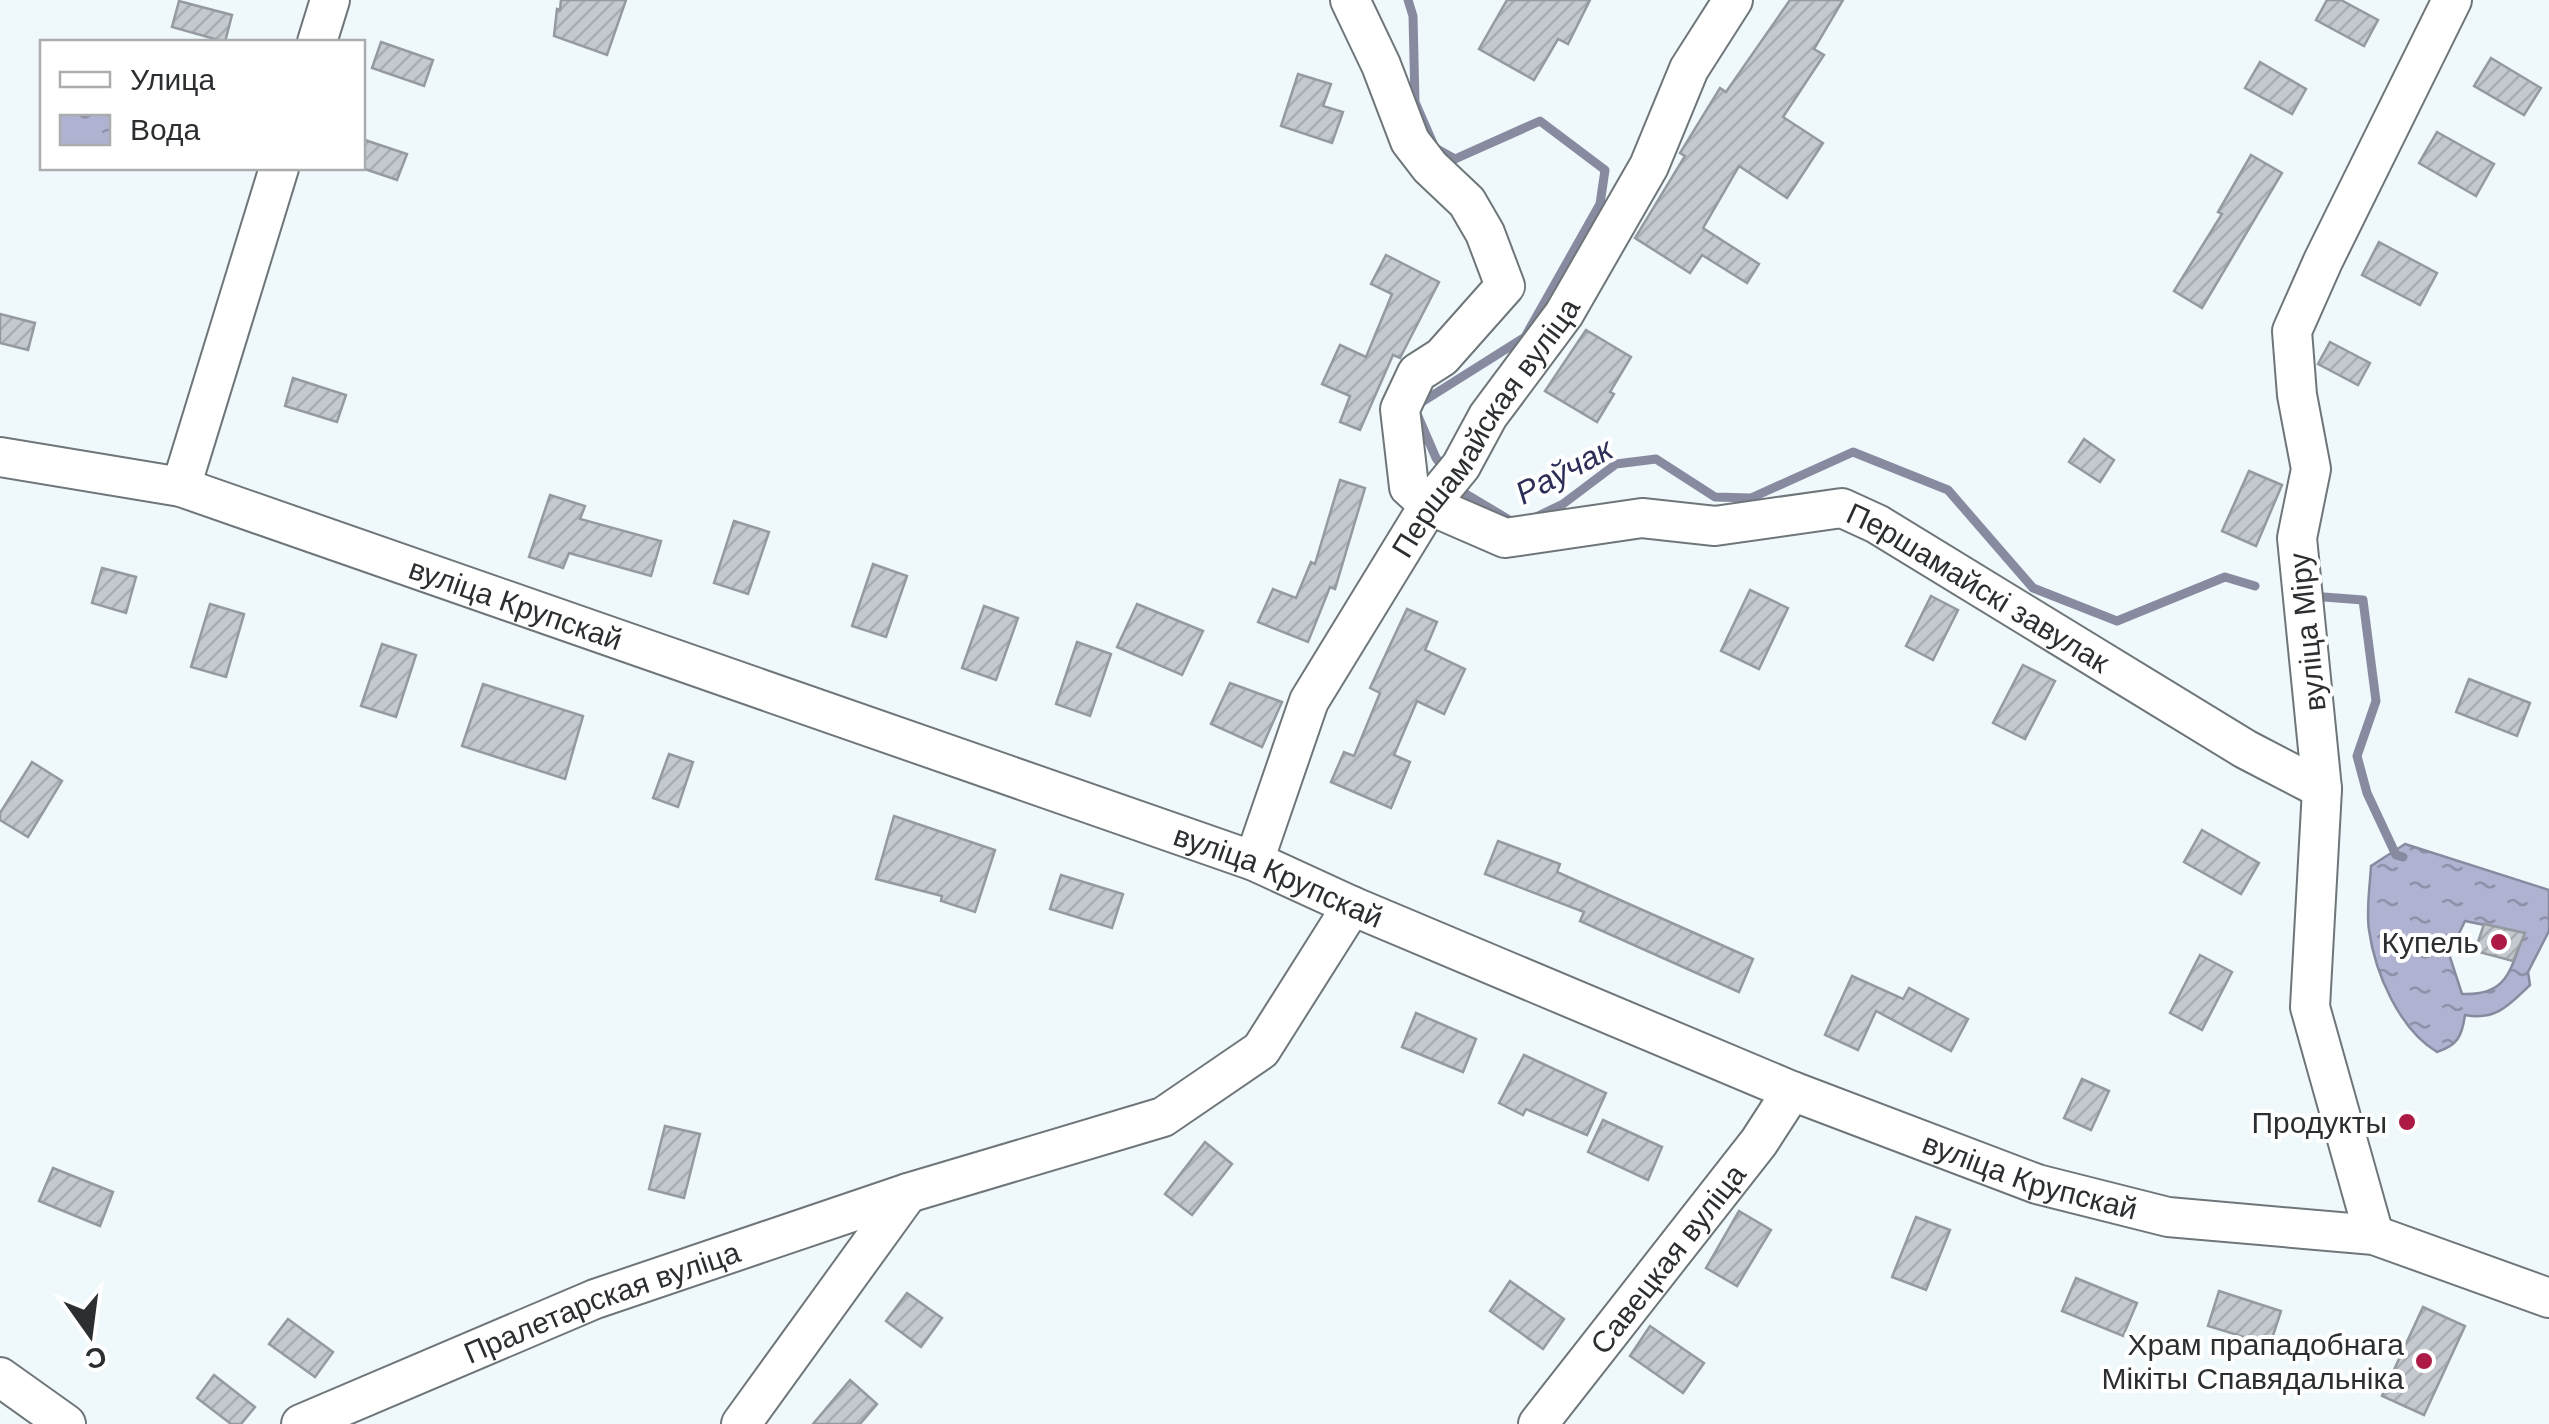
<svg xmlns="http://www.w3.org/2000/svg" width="2549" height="1424" viewBox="0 0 2549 1424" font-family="Arial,sans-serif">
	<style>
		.water { fill: url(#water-ripples); stroke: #888ba0; stroke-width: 2.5; fill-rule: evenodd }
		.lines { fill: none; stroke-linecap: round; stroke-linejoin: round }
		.stream { stroke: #888ba0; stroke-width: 9 }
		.building { fill: url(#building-hatch); stroke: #959aa0; stroke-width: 2.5 }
		.minor-casing { stroke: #6e7679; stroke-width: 42 }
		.minor { stroke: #fff; stroke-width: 38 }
		.poi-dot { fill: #ad1a46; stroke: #fff; stroke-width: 4 }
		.labels { text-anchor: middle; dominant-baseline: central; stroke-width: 8; stroke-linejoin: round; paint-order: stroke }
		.street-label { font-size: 30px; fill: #2c2f31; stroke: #fff }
		.poi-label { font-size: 30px; fill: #2c2f31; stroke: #fff; text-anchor: end }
		.water-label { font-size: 32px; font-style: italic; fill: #2d2e57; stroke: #fff }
	</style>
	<defs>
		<pattern id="water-ripples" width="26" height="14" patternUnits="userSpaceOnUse" patternTransform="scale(2.5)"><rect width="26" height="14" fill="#afb2d0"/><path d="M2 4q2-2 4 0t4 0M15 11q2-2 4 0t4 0" fill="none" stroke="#8f91a9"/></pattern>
		<pattern id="building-hatch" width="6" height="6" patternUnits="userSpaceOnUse" patternTransform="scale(2.5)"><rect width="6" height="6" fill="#c3c9cf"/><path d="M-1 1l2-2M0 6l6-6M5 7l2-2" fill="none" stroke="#a8adb2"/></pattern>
	</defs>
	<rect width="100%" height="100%" fill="#eff9fc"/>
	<!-- water -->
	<path class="water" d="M2405,844L2549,890V931L2528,972L2530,985C2509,1005 2496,1021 2465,1015C2462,1036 2458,1045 2437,1052C2399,1029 2375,973 2369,930C2366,910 2370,886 2371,866ZM2465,921L2524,933C2510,970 2508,996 2462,994L2449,954Z"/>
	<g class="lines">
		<!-- stream -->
		<g class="stream">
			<polyline points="1408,0 1413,16 1415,102 1435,148 1455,159 1540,121 1605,170 1600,204 1525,337 1414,407 1436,458 1445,470"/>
			<polyline points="1458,485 1466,494 1516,524"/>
			<polyline points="1534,518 1563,504 1616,464 1656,459 1715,497 1751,498 1853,452 1948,490 2033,588 2117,621 2225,577 2255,586"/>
			<polyline points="2324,597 2363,600 2376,701 2357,756 2367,793 2396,855 2403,857"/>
		</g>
	</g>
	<!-- building -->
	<g class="building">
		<polygon points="561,0 626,0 607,55 554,36 557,9 560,10"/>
		<polygon points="1507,0 1590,0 1568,44 1558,39 1534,80 1479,49"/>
		<polygon points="1790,0 1843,0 1814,49 1824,55 1783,117 1823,143 1787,198 1739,166 1703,228 1759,264 1747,283 1702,255 1690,273 1635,238 1685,156 1680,153 1720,88 1726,92"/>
		<polygon points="2327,0 2341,0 2378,20 2364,46 2316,20"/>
		<polygon points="179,1 232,15 225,42 172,27"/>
		<polygon points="381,42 433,60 424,86 372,68"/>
		<polygon points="2491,58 2541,88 2524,115 2474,86"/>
		<polygon points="2260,62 2306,89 2292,114 2245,88"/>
		<polygon points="1298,74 1331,84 1323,106 1343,112 1332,143 1281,126"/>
		<polygon points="2437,132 2494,164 2476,196 2419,163"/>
		<polygon points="362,139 407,154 397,180 362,168"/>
		<polygon points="2251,155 2282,173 2202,308 2174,291 2222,214 2218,212"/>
		<polygon points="2379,242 2437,273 2420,305 2362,275"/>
		<polygon points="1386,255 1439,282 1400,358 1393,355 1360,430 1340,422 1350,396 1322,384 1340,345 1366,357 1392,294 1371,284"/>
		<polygon points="0,314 35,323 28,350 0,343"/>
		<polygon points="1586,330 1631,357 1610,392 1614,394 1597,422 1545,391"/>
		<polygon points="2330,342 2370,363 2358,385 2318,364"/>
		<polygon points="293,378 346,395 337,422 285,406"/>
		<polygon points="2084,439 2114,460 2100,482 2069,462"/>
		<polygon points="2249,471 2282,485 2256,546 2222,531"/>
		<polygon points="1340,480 1365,488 1335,589 1330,587 1308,642 1258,622 1273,589 1296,598 1311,562 1315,564"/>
		<polygon points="550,495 585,506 580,519 661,541 651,576 569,553 563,568 529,557"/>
		<polygon points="734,521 769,532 748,594 714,583"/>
		<polygon points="873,564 907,576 886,637 852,626"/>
		<polygon points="102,568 136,577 126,613 92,603"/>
		<polygon points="1750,590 1788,608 1759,669 1721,651"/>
		<polygon points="1931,596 1958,610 1933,660 1906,646"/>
		<polygon points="210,604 244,614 226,677 191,667"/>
		<polygon points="1137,604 1203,631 1182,675 1117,647"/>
		<polygon points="984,606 1018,618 996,680 962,668"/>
		<polygon points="1407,609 1437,622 1425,650 1465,669 1444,714 1417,701 1394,755 1410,762 1391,808 1331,782 1344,752 1354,756 1380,693 1370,688"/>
		<polygon points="1077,642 1111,654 1090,716 1056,704"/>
		<polygon points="382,644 416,655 396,717 361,706"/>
		<polygon points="2023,665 2055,681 2025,739 1993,723"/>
		<polygon points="2469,679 2530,703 2517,736 2456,712"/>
		<polygon points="1230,683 1282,702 1262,747 1211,724"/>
		<polygon points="483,684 583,716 565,779 462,746"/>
		<polygon points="669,754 693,762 678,807 653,798"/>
		<polygon points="32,762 62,781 28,837 0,820 0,813"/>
		<polygon points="894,816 995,850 975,912 941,901 942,896 876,879"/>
		<polygon points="2202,830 2259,863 2241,894 2184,862"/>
		<polygon points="1498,841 1560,864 1557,872 1753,959 1739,992 1580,921 1584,912 1485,874"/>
		<polygon points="1061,875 1123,894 1112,928 1050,909"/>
		<polygon points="2484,924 2525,933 2513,961 2475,951"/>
		<polygon points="2200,955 2232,972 2202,1030 2170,1013"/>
		<polygon points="1852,976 1903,999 1909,988 1968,1019 1951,1051 1876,1011 1858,1050 1825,1035"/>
		<polygon points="1416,1013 1476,1039 1463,1072 1402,1047"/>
		<polygon points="1524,1055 1606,1093 1587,1135 1526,1109 1523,1115 1499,1103"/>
		<polygon points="2082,1079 2109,1091 2091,1130 2064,1118"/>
		<polygon points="1603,1120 1662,1147 1648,1180 1588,1152"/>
		<polygon points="665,1126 700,1134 684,1198 649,1189"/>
		<polygon points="1205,1142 1232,1164 1192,1215 1165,1194"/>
		<polygon points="53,1168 113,1192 100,1226 39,1201"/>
		<polygon points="1739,1211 1771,1230 1737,1286 1706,1268"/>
		<polygon points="1916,1217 1950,1230 1926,1290 1892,1277"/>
		<polygon points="2076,1278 2137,1303 2123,1336 2062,1311"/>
		<polygon points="1510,1281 1564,1319 1543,1349 1490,1311"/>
		<polygon points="2219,1291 2281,1311 2270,1345 2208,1326"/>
		<polygon points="907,1293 942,1318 921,1347 886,1321"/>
		<polygon points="2423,1307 2465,1326 2424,1415 2382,1396"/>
		<polygon points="288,1319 333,1352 315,1377 269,1344"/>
		<polygon points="1650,1326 1704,1363 1683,1393 1630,1356"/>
		<polygon points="214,1375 255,1407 241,1424 231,1424 197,1398"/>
		<polygon points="850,1380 877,1404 860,1424 813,1424"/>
	</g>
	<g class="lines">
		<defs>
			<g id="minor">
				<path id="s1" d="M1350,0L1381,65L1410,141L1430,167L1467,202L1485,233L1505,286L1442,357L1417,373L1400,409L1409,487L1429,505L1505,538L1642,518L1715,526L1842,508L1877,524L2245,749L2322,789"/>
				<polyline points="317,42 330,0"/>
				<path id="s2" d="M0,457L181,487L1254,861L1352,906L1792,1091L2037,1184L2168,1217L2374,1235L2549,1298"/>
				<polyline points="181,487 279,168"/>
				<path id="s3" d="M1254,861L1309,701L1429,505L1461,466L1488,416L1564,314L1649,166L1689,69L1733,0"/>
				<polyline points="2374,1235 2310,1007 2322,789 2297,538 2311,469 2297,395 2292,331 2323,261 2452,0"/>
				<polyline points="0,1377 66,1424"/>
				<path id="s4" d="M301,1424L595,1299L908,1193L1163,1117L1261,1050L1352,906"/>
				<polyline points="741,1424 908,1193"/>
				<path id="s5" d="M1538,1424L1759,1142L1792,1091"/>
			</g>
		</defs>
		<!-- minor casing -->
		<use href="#minor" class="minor-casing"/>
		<!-- minor -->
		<use href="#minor" class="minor"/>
	</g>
	<!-- markers -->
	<g class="poi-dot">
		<circle cx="2499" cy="942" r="10"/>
		<circle cx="2407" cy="1122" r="10"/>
		<circle cx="2424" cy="1361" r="10"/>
	</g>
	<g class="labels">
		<!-- street labels -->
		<g class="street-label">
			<text stroke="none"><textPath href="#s3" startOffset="495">Першамайская вуліца</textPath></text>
			<text stroke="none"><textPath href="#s1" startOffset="1180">Першамайскі завулак</textPath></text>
			<text stroke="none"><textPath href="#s2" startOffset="538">вуліца Крупскай</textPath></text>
			<text transform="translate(2307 632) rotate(-96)">вуліца Міру</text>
			<text stroke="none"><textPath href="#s2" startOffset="1348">вуліца Крупскай</textPath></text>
			<text stroke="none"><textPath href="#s2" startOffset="2158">вуліца Крупскай</textPath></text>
			<text stroke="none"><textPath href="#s5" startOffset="210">Савецкая вуліца</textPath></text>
			<text stroke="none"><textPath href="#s4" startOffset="325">Пралетарская вуліца</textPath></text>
		</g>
		<!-- poi labels -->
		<g class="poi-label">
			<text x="2479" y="942">Купель</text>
			<text x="2387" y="1122">Продукты</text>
			<text x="2404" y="1344">Храм прападобнага<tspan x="2404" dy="34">Мікіты Спавядальніка</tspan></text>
		</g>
		<!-- water labels -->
		<g class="water-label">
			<text transform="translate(1564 471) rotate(-28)">Раўчак</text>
		</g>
	</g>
	<!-- legend -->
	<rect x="40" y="40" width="325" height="130" fill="#ffffff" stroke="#abacad" stroke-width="2.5"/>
	<rect x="60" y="72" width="50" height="15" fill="#ffffff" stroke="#abacad" stroke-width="2.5"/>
	<text x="130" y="90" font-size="30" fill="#2c2f31">Улица</text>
	<rect x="60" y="115" width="50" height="30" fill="url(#water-ripples)" stroke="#abacad" stroke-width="2.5"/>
	<text x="130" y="140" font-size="30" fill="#2c2f31">Вода</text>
	<!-- north arrow -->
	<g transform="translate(90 1334) rotate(166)" stroke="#ffffff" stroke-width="8" paint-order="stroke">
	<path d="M0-8L18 38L0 25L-18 38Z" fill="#2c2f31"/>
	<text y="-15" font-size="28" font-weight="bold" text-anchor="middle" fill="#2c2f31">С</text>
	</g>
</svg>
